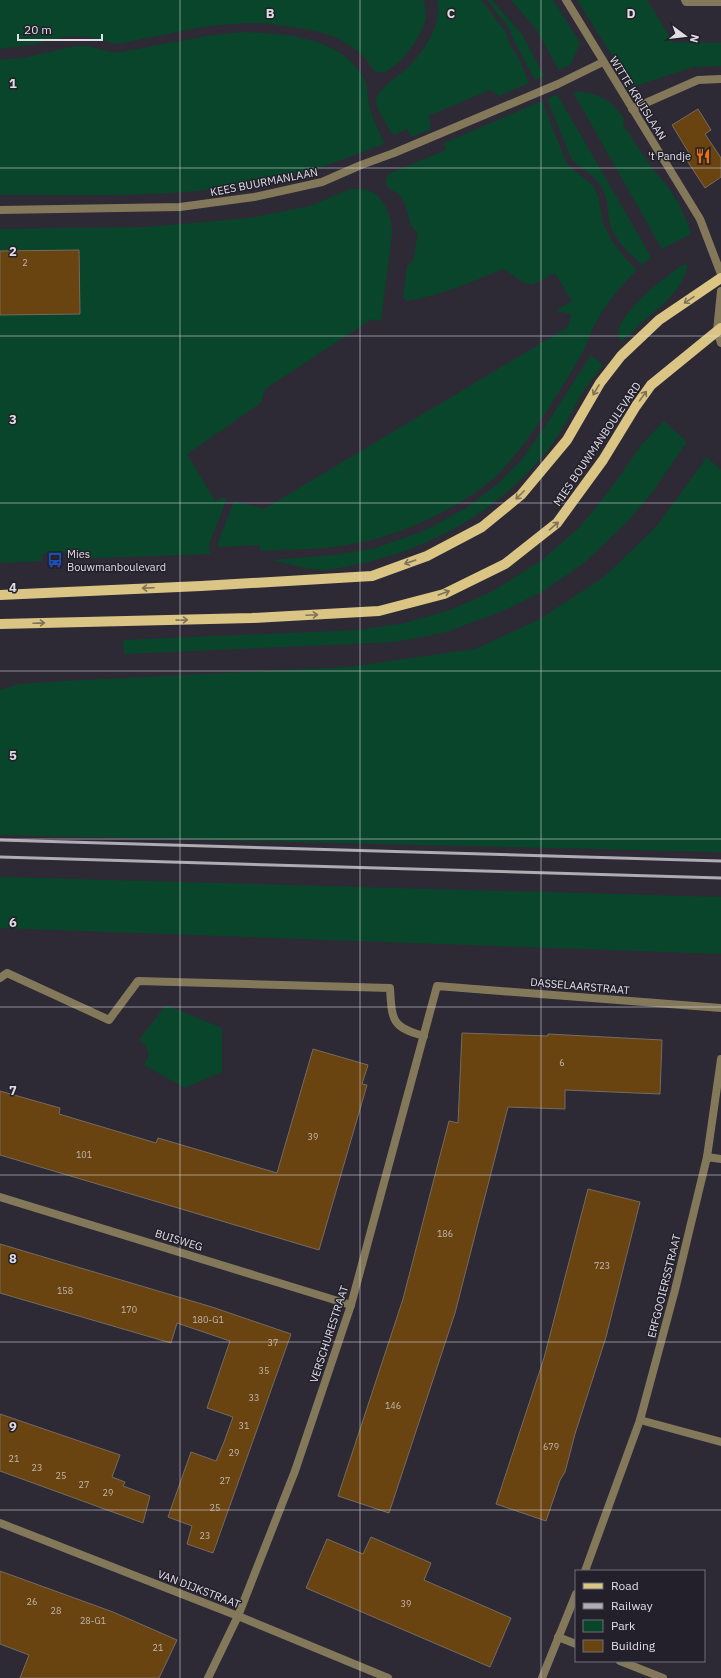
<svg xmlns="http://www.w3.org/2000/svg" width="721" height="1678" viewBox="0 0 721 1678" font-family="'IBM Plex Sans',sans-serif">
	<style>
		.green { fill: #09452a }
		.building { fill: #694310; stroke: #756b60 }
		.lines { fill: none; stroke-linecap: round; stroke-linejoin: round }
		.service { stroke: #83795a; stroke-width: 8 }
		.minor { stroke: #83795a; stroke-width: 8 }
		.tertiary { stroke: #83795a; stroke-width: 8 }
		.primary { stroke: #dbc584; stroke-width: 10 }
		.rail { stroke: #afacb4; stroke-width: 3 }
		.oneway { stroke: #7f7258 }
		.grid { fill: none; stroke: #e0dee5; stroke-width: 1; stroke-opacity: 0.55 }
		.labels { text-anchor: middle; dominant-baseline: central; stroke-width: 3; stroke-linejoin: round; paint-order: stroke }
		.number-label { font-size: 9px; fill: #c2b7b0 }
		.street-label { font-size: 11px; fill: #e0dee5; stroke: #23202b }
		.poi-label { font-size: 11px; fill: #e0dee5; stroke: #23202b; text-anchor: end }
		.grid-label { font-size: 13px; text-anchor: middle; font-weight: bold; fill: #e0dee5; stroke: #23202b; stroke-width: 3; stroke-linejoin: round; paint-order: stroke }
	</style>
	<rect width="100%" height="100%" fill="#2d2a35"/>
	<!-- green -->
	<g class="green">
		<path d="M0,0H423C425,5 426,10 426,16C424,35 400,66 383,73L374,71L366,59L355,49L336,37L316,31L265,23H248L208,26L117,44L89,37L69,36L30,45L0,49Z"/>
		<path d="M437,0H481L505,31L510,45L520,61L529,83L499,96L490,90L428,116L431,126L430,130L411,137L407,129L394,135L391,132C387,125 376,108 376,101C377,90 397,77 405,70C423,53 443,25 437,0Z"/>
		<polygon points="487,0 492,0 522,34 544,76 535,80 516,45 508,27"/>
		<polygon points="511,0 553,0 580,43 571,64 559,70 536,29"/>
		<polygon points="577,0 647,0 673,42 721,43 721,66 693,67 632,87"/>
		<path d="M243,32C284,34 337,36 362,75C368,84 367,94 369,104C371,116 380,132 384,144C345,159 305,174 263,182C177,198 87,195 0,195V60L23,58L76,46H87L116,53L207,36Z"/>
		<path d="M573,92C595,91 613,100 624,119L623,125L651,167L669,188L680,206L688,224L691,234L662,249Z"/>
		<path d="M555,95L558,96L650,255L651,258L642,265C630,254 617,243 611,227C607,214 609,200 602,188C594,173 580,170 571,158L547,99Z"/>
		<path d="M542,101L567,164L593,186L598,196L603,223L612,241L623,256L637,270C618,289 604,305 592,330C587,342 583,354 575,365C553,402 525,448 494,478C480,490 463,501 446,510C415,527 382,539 347,545C318,550 288,549 260,551L259,545L219,547L217,545L234,501L264,509L568,327L571,314L555,311L572,301L555,273L533,285L523,282L503,269C472,282 441,295 408,301L403,297L407,266L413,261L418,233C406,224 410,207 400,196C397,192 391,190 387,187L386,183L388,174L446,150L444,143Z"/>
		<path d="M350,189C358,189 365,188 372,192C385,199 393,220 392,234L381,321L372,319L265,389L261,403L187,454L215,501L222,498H227L209,545L210,554L70,559V553L42,554V561L0,563V229L146,227L250,218L310,206Z"/>
		<path d="M685,264L688,266C679,295 660,306 639,325C634,330 627,338 621,341C605,322 670,272 685,264Z"/>
		<path d="M591,355L603,365C597,373 590,380 585,389C572,409 562,432 547,451C502,507 438,545 368,562C353,565 339,569 324,570C306,570 288,563 271,560L334,555L376,548L426,530L466,508L499,483L523,458L550,419Z"/>
		<polygon points="664,421 687,442 651,494 626,523 584,563 545,590 505,610 447,632 395,642 124,654 123,640 359,630 405,623 450,610 493,591 542,560 580,527 612,487 642,444"/>
		<polygon points="707,457 721,470 721,852 0,835 0,690 20,684 62,681 348,667 475,649 538,620 604,577 656,527"/>
		<polygon points="0,877 721,897 721,954 0,928"/>
		<polygon points="166,1005 222,1028 222,1072 185,1088 144,1065 149,1055 146,1046 139,1040"/>
	</g>
	<!-- building -->
	<g class="building">
		<polygon points="698,109 711,130 705,134 721,158 721,177 705,188 684,156 689,153 672,125"/>
		<polygon points="79,250 80,314 0,315 0,251"/>
		<polygon points="462,1033 548,1036 548,1034 662,1040 660,1094 565,1090 565,1109 508,1107 455,1313 389,1513 338,1496 403,1299 449,1121 458,1123"/>
		<polygon points="313,1049 368,1065 362,1084 367,1085 319,1250 0,1155 0,1091 60,1108 59,1114 156,1143 158,1138 277,1173"/>
		<polygon points="588,1189 640,1202 606,1337 575,1434 565,1472 560,1480 546,1521 496,1504 544,1358"/>
		<polygon points="0,1244 212,1307 291,1334 213,1553 187,1544 192,1526 168,1517 191,1452 216,1461 224,1442 233,1417 207,1408 230,1341 177,1323 171,1343 0,1293"/>
		<polygon points="0,1414 120,1455 112,1477 125,1482 123,1486 150,1496 143,1523 0,1471"/>
		<polygon points="371,1537 431,1563 424,1580 511,1618 490,1667 306,1588 327,1539 363,1554"/>
		<polygon points="0,1571 113,1612 177,1640 159,1678 20,1678 29,1655 0,1644"/>
	</g>
	<g class="lines">
		<!-- service -->
		<g class="service">
			<polyline points="685,0 686,2 721,2"/>
			<path d="M0,978L7,973L109,1020L138,981L390,988C392,1020 391,1027 424,1036"/>
			<polyline points="558,1637 576,1644"/>
			<polyline points="620,1661 663,1678"/>
		</g>
		<!-- minor -->
		<g class="minor">
			<polyline points="566,0 700,219 721,274"/>
			<polyline points="632,109 698,80 721,79"/>
			<polyline points="0,210 180,207 254,197 322,182 361,165 394,153 558,84 603,62"/>
			<polyline points="707,1157 721,1059"/>
			<polyline points="0,1197 351,1305"/>
			<polyline points="640,1420 721,1442"/>
			<polyline points="0,1523 238,1616 388,1678"/>
			<polyline points="208,1678 238,1616 295,1471 351,1305 437,986 721,1008"/>
		</g>
		<!-- tertiary -->
		<g class="tertiary">
			<polyline points="721,291 717,331 721,343"/>
			<polyline points="585,1571 640,1420 675,1290 707,1157 721,1159"/>
			<polyline points="542,1678 576,1594"/>
		</g>
		<!-- primary -->
		<g class="primary">
			<polyline points="0,595 201,586 372,576 427,556 482,527 521,495 567,440 600,383 621,356 659,320 721,278"/>
			<polyline points="0,624 252,618 379,611 444,594 505,564 557,523 603,460 636,406 651,385 721,328"/>
		</g>
		<!-- rail -->
		<g class="rail">
			<polyline points="0,840 721,861"/>
			<polyline points="0,857 721,878"/>
		</g>
	</g>
	<!-- one-way arrows -->
	<defs><path id="oneway-shaft" d="M-6 0H5M1.5-3L5.5 0L1.5 3" fill="none" stroke-width="1.6" stroke-linecap="round" stroke-linejoin="round"/></defs>
	<g class="oneway">
		<use href="#oneway-shaft" transform="translate(689 300) rotate(146)"/>
		<use href="#oneway-shaft" transform="translate(596 390) rotate(121)"/>
		<use href="#oneway-shaft" transform="translate(643 396) rotate(-54)"/>
		<use href="#oneway-shaft" transform="translate(520 495) rotate(135)"/>
		<use href="#oneway-shaft" transform="translate(554 526) rotate(-41)"/>
		<use href="#oneway-shaft" transform="translate(410 562) rotate(161)"/>
		<use href="#oneway-shaft" transform="translate(148 588) rotate(178)"/>
		<use href="#oneway-shaft" transform="translate(444 593) rotate(-20)"/>
		<use href="#oneway-shaft" transform="translate(312 615) rotate(-3)"/>
		<use href="#oneway-shaft" transform="translate(182 620) rotate(-1)"/>
		<use href="#oneway-shaft" transform="translate(39 623) rotate(-2)"/>
	</g>
	<!-- grid -->
	<path class="grid" d="M180,0V1678M360,0V1678M541,0V1678M0,168H721M0,336H721M0,503H721M0,671H721M0,839H721M0,1007H721M0,1175H721M0,1342H721M0,1510H721"/>
	<!-- icons -->
	<defs>
		<symbol id="restaurant-bare" viewBox="-9 -9 18 18"><path d="M-5-6h1v4h1v-4h1v4h1v-4h1v5L-1.5 .5V6h-2V.5L-5-1ZM5-6V6H3V1.5H1.5Q1.5-4 5-6Z" fill="#e8710a" stroke="#23202b" stroke-width="2.5" paint-order="stroke"/></symbol>
		<symbol id="bus-bare" viewBox="-9 -9 18 18"><path d="M-5-6H5V4H4V6H2V4H-2V6H-4V4H-5ZM-3.5-4V0h7V-4ZM-3.5 1.2v1.5H-2V1.2ZM2 1.2v1.5H3.5V1.2Z" fill="#1a4fb4" stroke="#23202b" stroke-width="2.5" paint-order="stroke"/></symbol>
	</defs>
	<g fill-rule="evenodd">
		<use href="#restaurant-bare" x="692" y="145" width="22" height="22"/>
		<use href="#bus-bare" x="44" y="549" width="22" height="22"/>
	</g>
	<g class="labels">
		<!-- number labels -->
		<g class="number-label">
			<text x="25" y="262">2</text>
			<text x="562" y="1062">6</text>
			<text x="313" y="1136">39</text>
			<text x="84" y="1154">101</text>
			<text x="445" y="1233">186</text>
			<text x="602" y="1265">723</text>
			<text x="65" y="1290">158</text>
			<text x="129" y="1309">170</text>
			<text x="208" y="1319">180-G1</text>
			<text x="273" y="1342">37</text>
			<text x="264" y="1370">35</text>
			<text x="254" y="1397">33</text>
			<text x="393" y="1405">146</text>
			<text x="244" y="1425">31</text>
			<text x="551" y="1446">679</text>
			<text x="234" y="1452">29</text>
			<text x="14" y="1458">21</text>
			<text x="37" y="1467">23</text>
			<text x="61" y="1475">25</text>
			<text x="225" y="1480">27</text>
			<text x="84" y="1484">27</text>
			<text x="108" y="1492">29</text>
			<text x="215" y="1507">25</text>
			<text x="205" y="1535">23</text>
			<text x="32" y="1601">26</text>
			<text x="406" y="1603">39</text>
			<text x="56" y="1610">28</text>
			<text x="93" y="1620">28-G1</text>
			<text x="158" y="1647">21</text>
		</g>
		<!-- street labels -->
		<g class="street-label">
			<text transform="translate(638 98) rotate(58)">WITTE KRUISLAAN</text>
			<text transform="translate(264 182) rotate(-11)">KEES BUURMANLAAN</text>
			<text transform="translate(597 444) rotate(-56)">MIES BOUWMANBOULEVARD</text>
			<text transform="translate(580 986) rotate(5)">DASSELAARSTRAAT</text>
			<text transform="translate(179 1240) rotate(17)">BUISWEG</text>
			<text transform="translate(664 1286) rotate(-76)">ERFGOOIERSSTRAAT</text>
			<text transform="translate(329 1334) rotate(-72)">VERSCHURESTRAAT</text>
			<text transform="translate(199 1589) rotate(21)">VAN DIJKSTRAAT</text>
		</g>
		<!-- poi labels -->
		<g class="poi-label">
			<text x="691" y="156">'t Pandje</text>
			<text x="67" y="554" text-anchor="start">Mies<tspan x="67" dy="13">Bouwmanboulevard</tspan></text>
		</g>
	</g>
	<g class="grid-label">
		<text x="270" y="18">B</text>
		<text x="451" y="18">C</text>
		<text x="631" y="18">D</text>
		<text x="13" y="88">1</text>
		<text x="13" y="256">2</text>
		<text x="13" y="424">3</text>
		<text x="13" y="592">4</text>
		<text x="13" y="760">5</text>
		<text x="13" y="927">6</text>
		<text x="13" y="1095">7</text>
		<text x="13" y="1263">8</text>
		<text x="13" y="1431">9</text>
	</g>
	<!-- legend -->
	<rect x="575" y="1570" width="130" height="92" fill="#23202b" stroke="#6f6c75"/>
	<rect x="583" y="1583" width="20" height="6" fill="#dbc584" stroke="#6f6c75"/>
	<text x="611" y="1590" font-size="12" fill="#e0dee5">Road</text>
	<rect x="583" y="1603" width="20" height="6" fill="#afacb4" stroke="#6f6c75"/>
	<text x="611" y="1610" font-size="12" fill="#e0dee5">Railway</text>
	<rect x="583" y="1620" width="20" height="12" fill="#09452a" stroke="#6f6c75"/>
	<text x="611" y="1630" font-size="12" fill="#e0dee5">Park</text>
	<rect x="583" y="1640" width="20" height="12" fill="#694310" stroke="#6f6c75"/>
	<text x="611" y="1650" font-size="12" fill="#e0dee5">Building</text>
	<!-- north arrow -->
	<g transform="translate(685 36) rotate(105)" stroke="#23202b" stroke-width="3" paint-order="stroke">
	<path d="M0-3L7 15L0 10L-7 15Z" fill="#e0dee5"/>
	<text y="-6" font-size="11" font-weight="bold" text-anchor="middle" fill="#e0dee5">N</text>
	</g>
	<!-- scale -->
	<path d="M18 34v6h84v-6" fill="none" stroke="#e0dee5" stroke-width="2"/>
	<text x="24" y="34" font-size="12" fill="#e0dee5" stroke="#23202b" stroke-width="3" paint-order="stroke">20 m</text>
</svg>
